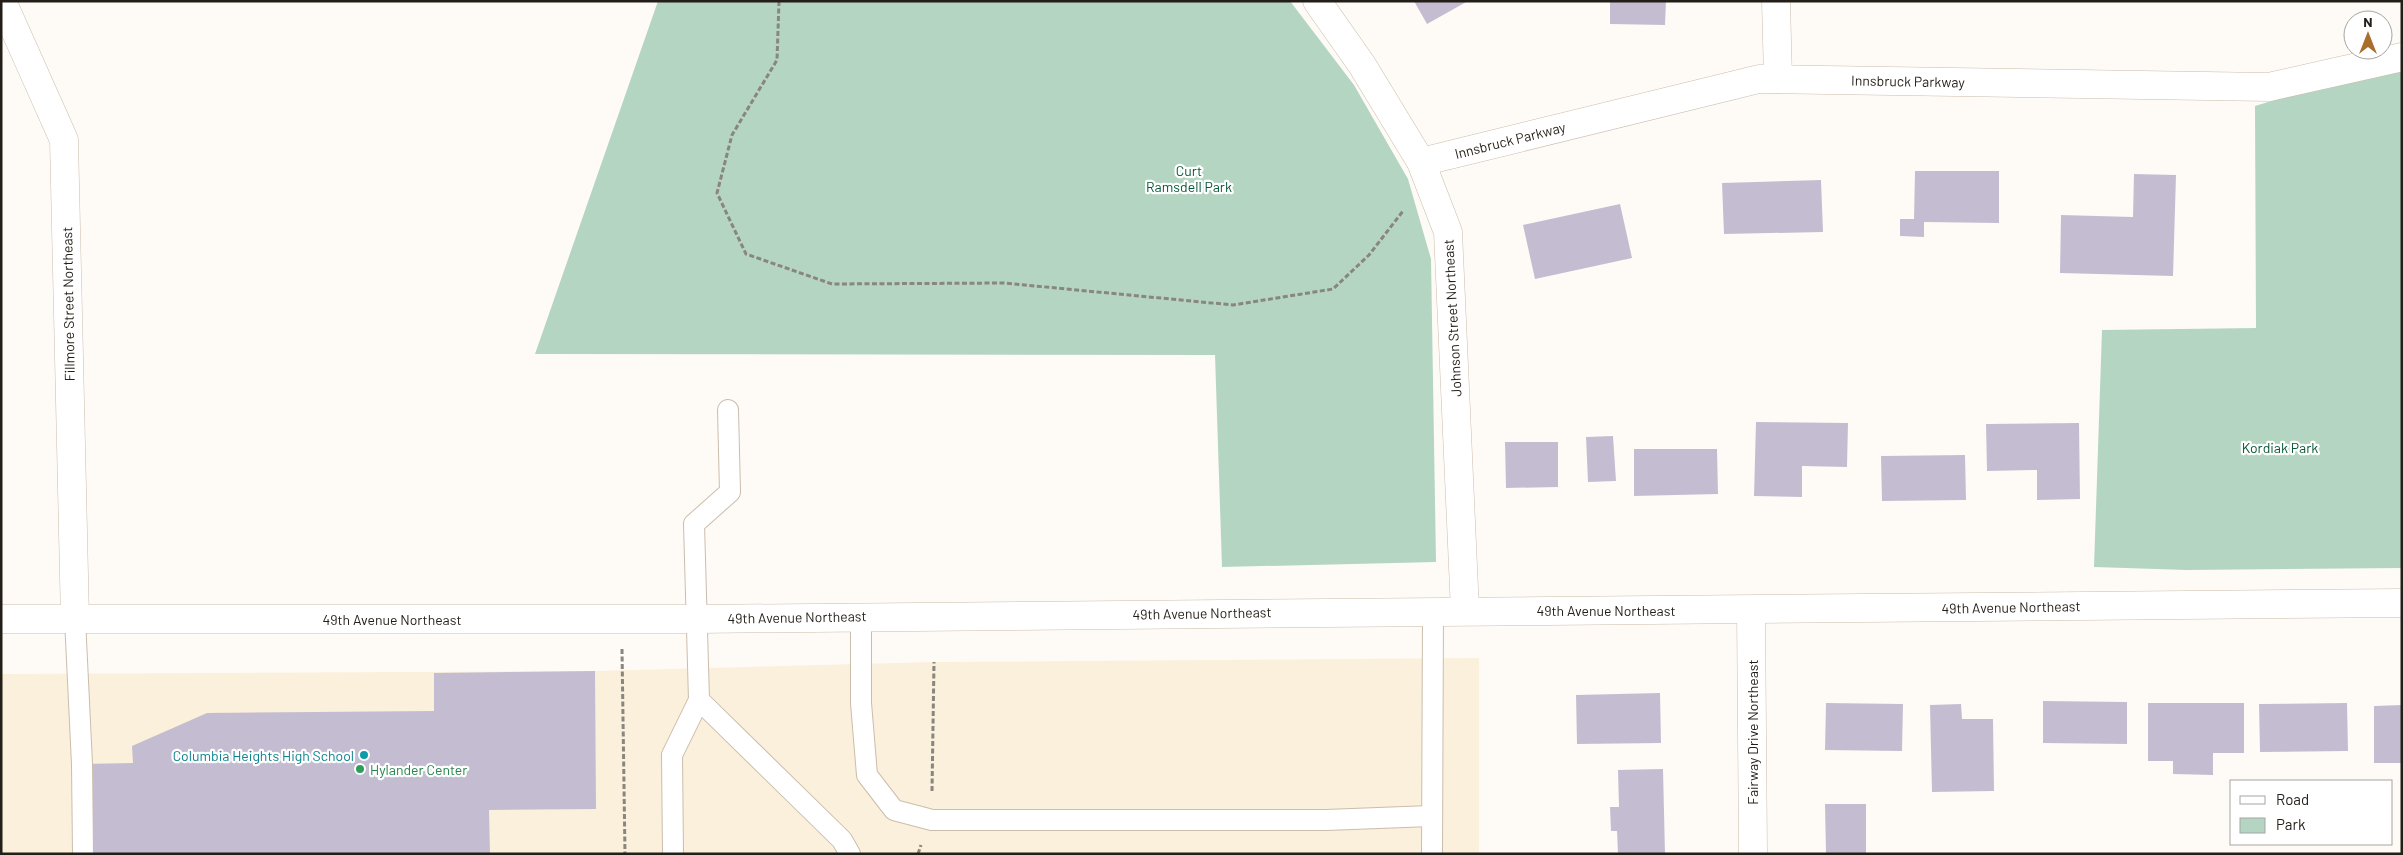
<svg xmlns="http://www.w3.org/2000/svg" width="2403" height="855" viewBox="0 0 2403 855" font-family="Barlow,sans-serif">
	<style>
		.education { fill: #fbf0db }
		.green { fill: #b5d5c3 }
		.building { fill: #c4bdd1 }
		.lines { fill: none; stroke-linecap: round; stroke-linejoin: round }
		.lane-casing { stroke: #cbbdac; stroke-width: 22 }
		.street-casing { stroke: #cbbdac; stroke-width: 29 }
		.secondary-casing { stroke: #cbbdac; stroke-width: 29 }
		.path { stroke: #89857f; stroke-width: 3; stroke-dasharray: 5 2.5; stroke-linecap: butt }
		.lane { stroke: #fff; stroke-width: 20 }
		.street { stroke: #fff; stroke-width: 28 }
		.secondary { stroke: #fff; stroke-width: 28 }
		.culture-dot { fill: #0f9aa8; stroke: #fff; stroke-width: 2 }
		.leisure-dot { fill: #2e9e5b; stroke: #fff; stroke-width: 2 }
		.labels { text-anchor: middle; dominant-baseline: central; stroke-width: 4.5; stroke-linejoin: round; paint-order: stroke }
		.street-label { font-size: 14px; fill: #231e17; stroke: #fff }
		.park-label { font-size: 14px; fill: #085638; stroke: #fff }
		.culture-label { font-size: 14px; fill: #0d838f; stroke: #fff; text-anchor: end }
		.leisure-label { font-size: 14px; fill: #27864d; stroke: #fff; text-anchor: start }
	</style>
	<rect width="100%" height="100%" fill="#fefbf7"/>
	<!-- education -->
	<polygon class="education" points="1479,658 1479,854 1,854 1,674 595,671 934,662"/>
	<!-- green -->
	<g class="green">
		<polygon points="658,1 1290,1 1354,85 1408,179 1431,259 1436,562 1222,567 1215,355 535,354"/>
		<polygon points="2402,61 2402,568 2187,570 2094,567 2102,330 2256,328 2255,106"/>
	</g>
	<!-- building -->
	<g class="building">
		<polygon points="1414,1 1468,1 1427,24"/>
		<polygon points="1610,1 1666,1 1665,25 1610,24"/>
		<polygon points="1915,171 1999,171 1999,223 1924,222 1924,237 1900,236 1900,219 1914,219"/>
		<polygon points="2134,174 2176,175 2173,276 2060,273 2061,215 2133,217"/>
		<polygon points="1821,180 1823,232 1724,234 1722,183"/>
		<polygon points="1620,204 1632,258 1535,279 1523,225"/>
		<polygon points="1756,422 1848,423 1847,467 1802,466 1802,497 1754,496"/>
		<polygon points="2079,423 2080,499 2037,500 2037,470 1987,471 1986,424"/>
		<polygon points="1613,436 1616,481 1588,482 1586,437"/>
		<polygon points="1505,442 1558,442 1558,487 1506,488"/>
		<polygon points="1634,449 1717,449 1718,494 1634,496"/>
		<polygon points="1965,455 1966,500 1882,501 1881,456"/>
		<polygon points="595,671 596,809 489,810 490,854 83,854 82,764 133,763 132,746 207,713 434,711 434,673"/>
		<polygon points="1660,693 1661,743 1577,744 1576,695"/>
		<polygon points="2043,701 2127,702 2127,744 2043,743"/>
		<polygon points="1826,703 1903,704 1902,751 1825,750"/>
		<polygon points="2148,703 2244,703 2244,753 2213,753 2213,775 2173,774 2173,761 2148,761"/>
		<polygon points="2347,703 2348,751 2260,752 2259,704"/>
		<polygon points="1961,704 1962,719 1993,719 1994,791 1932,792 1930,705"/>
		<polygon points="2402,705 2402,763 2374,763 2374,706"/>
		<polygon points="1663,769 1665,854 1618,854 1617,831 1611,831 1610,807 1619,807 1618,770"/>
		<polygon points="1825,804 1866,804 1866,854 1826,854"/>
	</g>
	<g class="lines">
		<defs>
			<g id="lane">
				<polyline points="861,617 861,703 867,775 894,810 932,820 1326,820 1431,816"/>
				<polyline points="75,619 82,764 83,854"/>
				<polyline points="699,700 842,840 850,854"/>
				<polyline points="673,854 672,755 699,700 694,524 730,492 728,410"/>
				<polyline points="1432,854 1433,611"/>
			</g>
			<g id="street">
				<polyline points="2,1 64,140 75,619"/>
				<polyline points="1317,1 1362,65 1421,162 1448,232 1465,611"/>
				<polyline points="1776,1 1778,79"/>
				<polyline points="1421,162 1759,79 2269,87 2402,57"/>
				<polyline points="1751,610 1753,854"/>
			</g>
			<polyline id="secondary" points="1,619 697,619 2402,603"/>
		</defs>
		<!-- lane casing -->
		<use href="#lane" class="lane-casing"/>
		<!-- street casing -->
		<use href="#street" class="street-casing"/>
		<!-- secondary casing -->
		<use href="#secondary" class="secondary-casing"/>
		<!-- path -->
		<g class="path">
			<polyline points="779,1 777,60 732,135 717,193 746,254 832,284 1004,283 1233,305 1333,289 1369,255 1403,211"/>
			<polyline points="622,649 625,854"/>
			<polyline points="932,791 934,662"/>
			<polyline points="918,854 921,845"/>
		</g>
		<!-- lane -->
		<use href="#lane" class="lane"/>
		<!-- street -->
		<use href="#street" class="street"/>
		<!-- secondary -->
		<use href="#secondary" class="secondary"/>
	</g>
	<!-- markers -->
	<circle class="culture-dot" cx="364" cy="755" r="5"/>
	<circle class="leisure-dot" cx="360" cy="769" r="5"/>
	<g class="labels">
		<!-- street labels -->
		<g class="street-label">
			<text transform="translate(1908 81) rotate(1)">Innsbruck Parkway</text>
			<text transform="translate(1510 140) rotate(-14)">Innsbruck Parkway</text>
			<text transform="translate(68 304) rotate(-91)">Fillmore Street Northeast</text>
			<text transform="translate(1452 318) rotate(-93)">Johnson Street Northeast</text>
			<text transform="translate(2011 607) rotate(-1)">49th Avenue Northeast</text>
			<text x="1606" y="610">49th Avenue Northeast</text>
			<text transform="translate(1202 613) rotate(-1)">49th Avenue Northeast</text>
			<text transform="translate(797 617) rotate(-1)">49th Avenue Northeast</text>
			<text x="392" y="619">49th Avenue Northeast</text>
			<text transform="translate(1752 732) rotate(-90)">Fairway Drive Northeast</text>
		</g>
		<!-- park labels -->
		<g class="park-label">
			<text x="1189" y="170">Curt<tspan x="1189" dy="16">Ramsdell Park</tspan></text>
			<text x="2280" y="447">Kordiak Park</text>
		</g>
		<!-- culture labels -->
		<g class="culture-label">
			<text x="354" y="755">Columbia Heights High School</text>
		</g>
		<!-- leisure labels -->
		<g class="leisure-label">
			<text x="370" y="769">Hylander Center</text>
		</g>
	</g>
	<!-- border -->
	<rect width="2403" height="855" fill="none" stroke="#231e17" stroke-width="5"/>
	<!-- legend -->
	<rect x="2230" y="780" width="162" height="65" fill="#ffffff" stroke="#a7a5a2"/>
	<rect x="2240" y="796" width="25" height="8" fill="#ffffff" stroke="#a7a5a2"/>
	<text x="2276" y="805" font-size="15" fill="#231e17">Road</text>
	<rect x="2240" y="818" width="25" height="15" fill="#b5d5c3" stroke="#a7a5a2"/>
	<text x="2276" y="830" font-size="15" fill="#231e17">Park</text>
	<!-- north arrow -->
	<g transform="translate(2368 35)"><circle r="24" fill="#ffffff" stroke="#a7a5a2"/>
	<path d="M0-4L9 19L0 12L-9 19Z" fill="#a76e2c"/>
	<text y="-8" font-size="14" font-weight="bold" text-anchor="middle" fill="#231e17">N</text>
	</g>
</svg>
